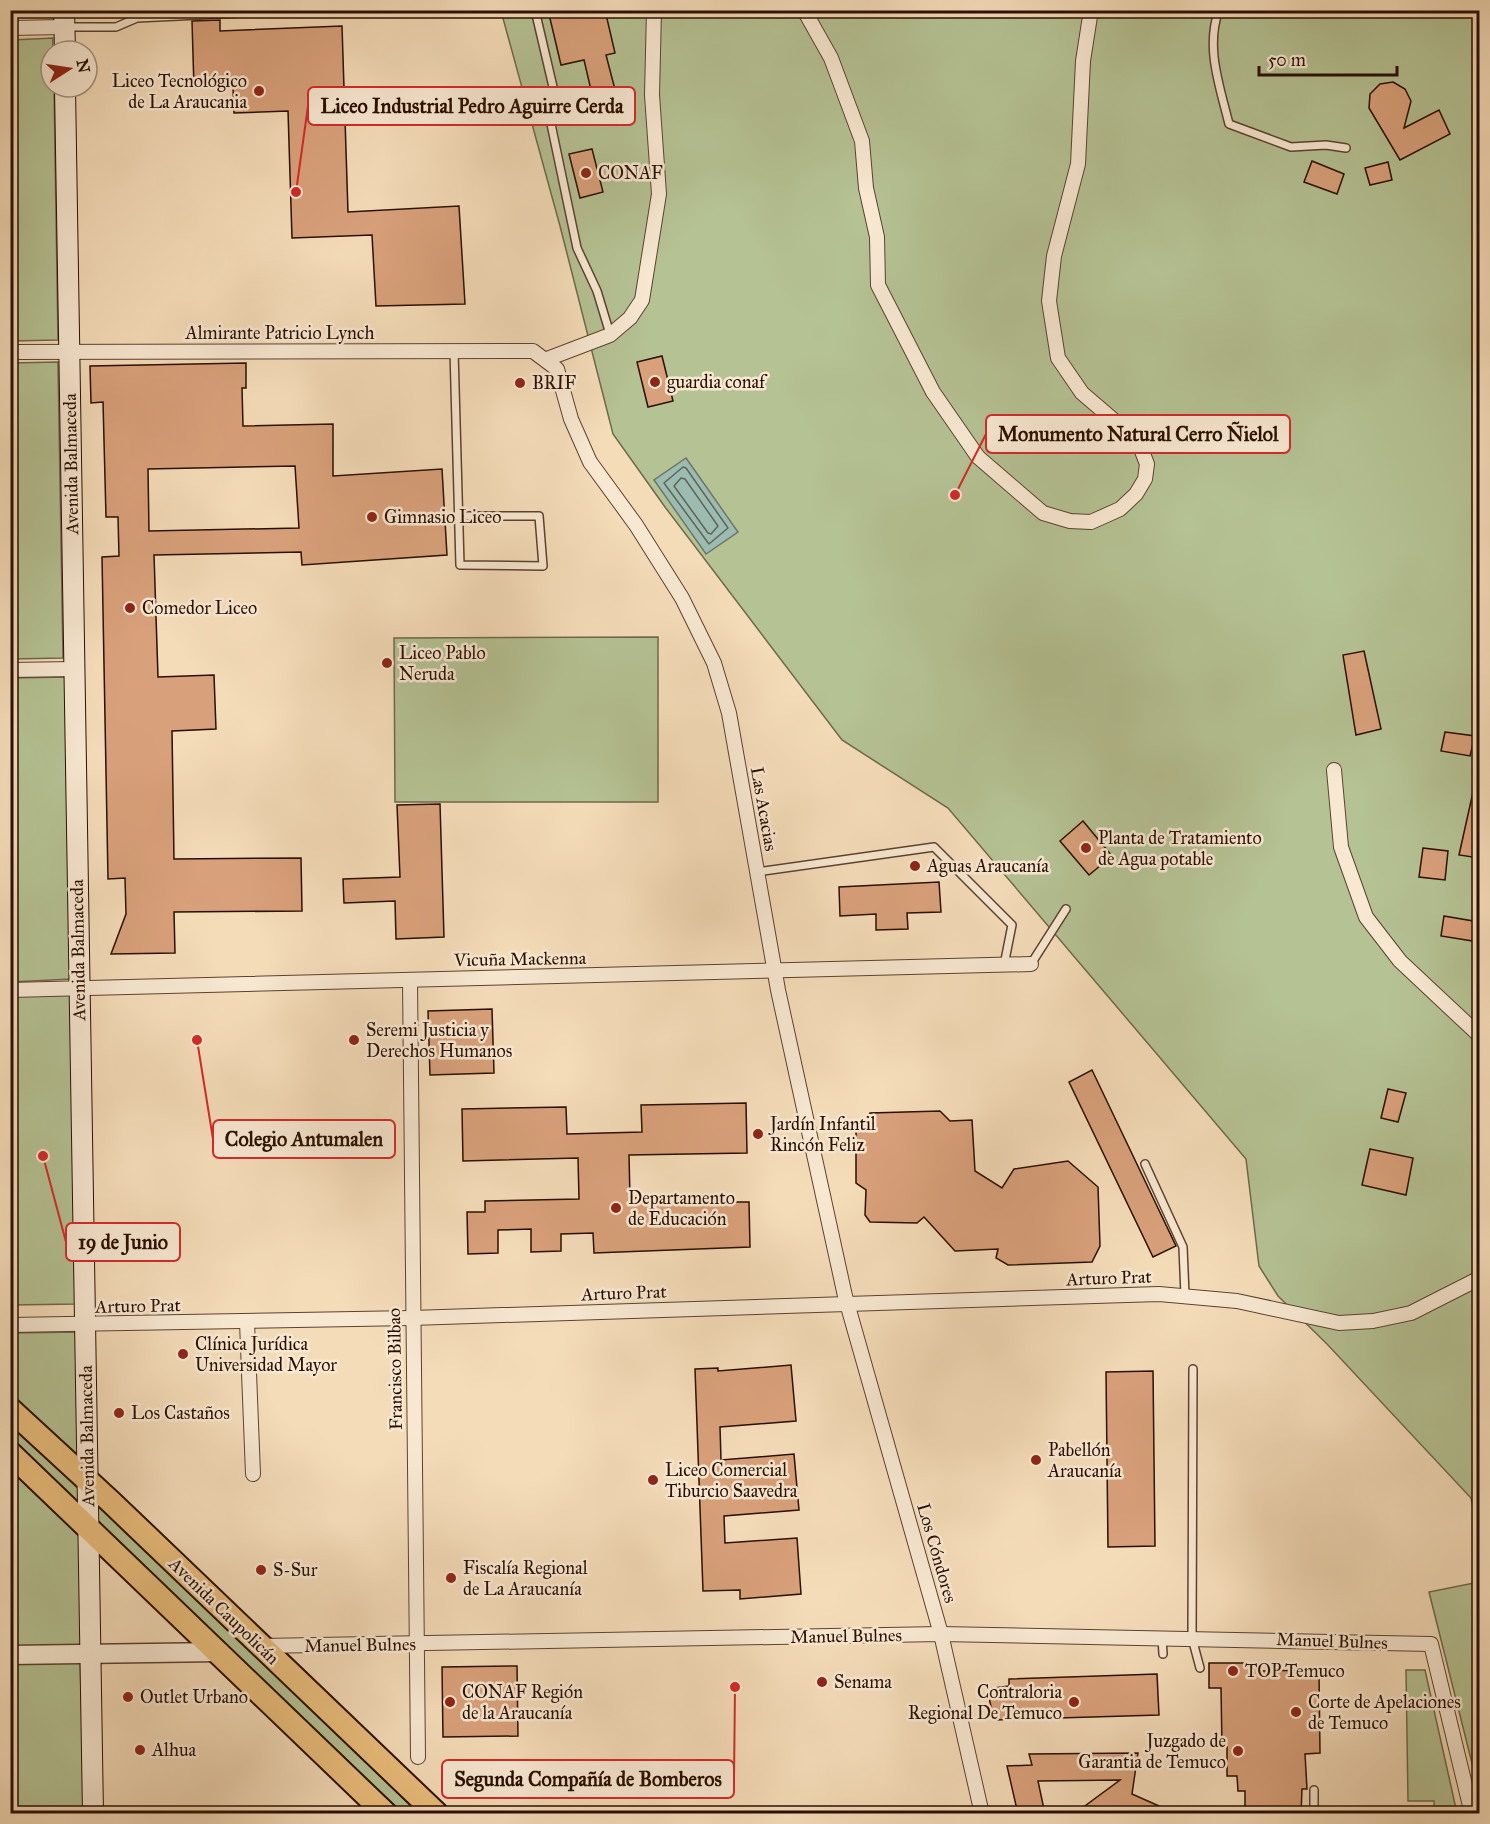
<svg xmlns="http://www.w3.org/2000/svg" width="1490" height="1824" viewBox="0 0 1490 1824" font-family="'IM FELL Great Primer',serif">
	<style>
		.green { fill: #b5c294; stroke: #6f684a; stroke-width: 1.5 }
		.water { fill: #9cbbb1; stroke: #6e766a; stroke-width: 1.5 }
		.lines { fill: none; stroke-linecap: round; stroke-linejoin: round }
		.shore { stroke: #626458; stroke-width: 1.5 }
		.building { fill: #d9a17b; stroke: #290e00; stroke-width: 1.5; fill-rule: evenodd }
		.service-casing { stroke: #5c422e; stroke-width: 10 }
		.minor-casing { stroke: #5c422e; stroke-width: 16 }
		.tertiary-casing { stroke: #5c422e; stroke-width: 21 }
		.secondary-casing { stroke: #290e00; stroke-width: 22 }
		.primary-casing { stroke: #290e00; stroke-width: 26 }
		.service { stroke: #f8e8d2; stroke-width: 7 }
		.minor { stroke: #f8e8d2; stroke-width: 14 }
		.tertiary { stroke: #f8e8d2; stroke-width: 18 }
		.secondary { stroke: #f8e8d2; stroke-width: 20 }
		.primary { stroke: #eabe7c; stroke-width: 22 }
		.poi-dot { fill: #8f2418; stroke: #f8e8d2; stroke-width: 2 }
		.labels { text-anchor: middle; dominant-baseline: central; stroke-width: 5; stroke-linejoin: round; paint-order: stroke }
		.poi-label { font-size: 18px; fill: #290e00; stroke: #f8e8d2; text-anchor: start }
		.street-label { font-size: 18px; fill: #290e00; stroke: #f8e8d2 }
		.leader { fill: none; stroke: #d62828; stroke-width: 2 }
		.callout-dot { fill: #d62828; stroke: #f8e8d2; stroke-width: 2 }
		.callout { fill: #f8e8d2; stroke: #d62828; stroke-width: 2 }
		.callout-label { font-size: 20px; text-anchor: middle; font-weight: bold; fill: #290e00 }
	</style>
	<rect width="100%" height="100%" fill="#f5dcb9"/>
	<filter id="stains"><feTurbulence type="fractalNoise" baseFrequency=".00333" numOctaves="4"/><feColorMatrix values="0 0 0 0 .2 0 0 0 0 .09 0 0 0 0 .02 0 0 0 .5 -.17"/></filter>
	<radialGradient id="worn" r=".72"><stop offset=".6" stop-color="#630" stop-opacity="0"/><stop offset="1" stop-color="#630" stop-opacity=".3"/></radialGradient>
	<!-- green -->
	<g class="green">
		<polygon points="501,11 1479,11 1479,1535 1471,1498 1327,1344 1278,1296 1259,1266 1246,1159 948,808 842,740 665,507 613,434 560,226"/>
		<polygon points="53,38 51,87 54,87 58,340 11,341 11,40"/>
		<polygon points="58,362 63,658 11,659 11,363"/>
		<polygon points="658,637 658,802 395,802 394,638"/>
		<polygon points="66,677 71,979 11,982 11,678"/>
		<polygon points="73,994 77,1304 11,1305 10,996"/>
		<polygon points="77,1332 80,1463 11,1400 11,1333"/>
		<polygon points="15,1427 78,1486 78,1506 15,1446"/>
		<polygon points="10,1461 84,1532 81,1646 11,1648"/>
		<polygon points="94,1494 428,1813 394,1813 95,1527"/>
		<polygon points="1479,1582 1480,1582 1479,1791 1429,1592"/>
		<polygon points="14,1661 80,1661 85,1813 14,1814"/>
		<polygon points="1406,1670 1425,1670 1457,1813 1434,1813 1434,1801 1408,1801"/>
	</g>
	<!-- water -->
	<polygon class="water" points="686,458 738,532 706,554 654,480"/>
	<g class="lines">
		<!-- shore -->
		<g class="shore">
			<polygon points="683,467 686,468 728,528 709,544 664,483"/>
			<polygon points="681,478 685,479 718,526 711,534 708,533 674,486"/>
		</g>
	</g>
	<!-- building -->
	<g class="building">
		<polygon points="548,10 605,10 615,53 606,55 618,101 595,107 584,60 561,65"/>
		<polygon points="220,20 220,31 342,26 348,212 459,206 465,304 376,306 372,235 292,238 288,111 234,113 233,87 194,88 192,21"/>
		<polygon points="1393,82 1405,89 1411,101 1404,128 1439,110 1450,134 1400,160 1369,108 1370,94 1380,84"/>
		<polygon points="592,149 603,192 580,198 569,154"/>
		<polygon points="1312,161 1344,174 1337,194 1304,182"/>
		<polygon points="1388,162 1392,180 1370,185 1365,168"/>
		<polygon points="662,356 673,401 648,407 637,362"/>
		<path d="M246,363V388H242L243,426L333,424V476L442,469L447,555L302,565L301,552L154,555L158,677L214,675L216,729L172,731L174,859L301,858L302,911L174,912L175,953L111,954L126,914L125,878L108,879L102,557L119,556L118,517H106L103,402L91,403L90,366ZM295,466L299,528L149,531L148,469Z"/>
		<polygon points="1364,651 1381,729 1356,735 1343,655"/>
		<polygon points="1445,732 1475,736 1470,756 1441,751"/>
		<polygon points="1473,792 1479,793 1479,858 1459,855"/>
		<polygon points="440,804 444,937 396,939 395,901 344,903 343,879 400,877 397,805"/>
		<polygon points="1083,821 1112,856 1089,875 1060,841"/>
		<polygon points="1423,848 1448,851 1445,880 1419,877"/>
		<polygon points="939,882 941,912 907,913 908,929 876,930 876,914 840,916 839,887"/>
		<polygon points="1444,916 1479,922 1479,942 1441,936"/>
		<polygon points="492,1009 494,1073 430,1075 428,1011"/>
		<polygon points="1092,1070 1176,1246 1153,1257 1069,1082"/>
		<polygon points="1388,1089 1406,1093 1398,1122 1381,1118"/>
		<polygon points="746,1103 747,1153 629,1155 630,1198 730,1196 730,1202 749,1202 750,1247 594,1253 593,1233 561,1234 561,1251 531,1252 531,1229 498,1230 498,1253 468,1254 467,1212 485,1212 485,1201 579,1199 578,1158 463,1161 462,1109 566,1107 567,1134 642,1132 641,1105"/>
		<polygon points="940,1111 950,1121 972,1120 975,1171 1002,1188 1014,1169 1068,1161 1098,1187 1100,1246 1092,1262 1008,1265 996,1258 998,1249 955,1251 924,1217 917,1223 870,1222 865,1215 866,1190 856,1183 856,1130 870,1113"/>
		<polygon points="1370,1149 1413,1158 1406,1195 1362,1185"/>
		<polygon points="791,1365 796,1421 720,1427 721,1460 794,1454 799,1510 724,1516 725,1543 797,1538 801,1594 740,1599 740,1590 703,1591 695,1369 718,1368 718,1371"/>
		<polygon points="1153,1371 1155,1546 1108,1547 1106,1372"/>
		<polygon points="1209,1663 1261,1663 1261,1671 1319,1670 1320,1753 1305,1754 1307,1789 1302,1789 1301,1814 1245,1814 1245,1791 1238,1791 1237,1776 1227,1776 1227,1747 1222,1747 1221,1688 1209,1688"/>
		<polygon points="517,1666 518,1736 443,1737 442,1667"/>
		<polygon points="1157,1674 1159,1715 994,1720 987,1689 1009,1686 1009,1679"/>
		<polygon points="1138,1753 1132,1794 1177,1814 1074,1814 1120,1780 1038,1781 1045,1814 1018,1814 1007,1766 1032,1765 1029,1754"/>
	</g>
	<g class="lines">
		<defs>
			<g id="service">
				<polyline points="535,10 557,104 556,114 551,124 577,248 597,291 610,334"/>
				<path d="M1219,10C1205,47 1220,87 1229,124L1291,147L1326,145L1346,148"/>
				<polyline points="66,27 116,27 137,18 241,13"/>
				<polyline points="454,351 460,565 543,566 539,516 459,516"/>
				<polyline points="757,872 934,847 1012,925 1004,965"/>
				<polyline points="1031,964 1066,909"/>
				<polyline points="1145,1164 1183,1247 1185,1295"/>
				<polyline points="1193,1369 1192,1638 1200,1668"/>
				<polyline points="1162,1637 1163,1654"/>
				<polyline points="1314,1790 1314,1814"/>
			</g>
			<g id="minor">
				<polyline points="804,10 831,58 862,141 866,188 877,237 878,285 933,392 978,457 1043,513 1070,521 1091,522 1120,509 1136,494 1145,479 1147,464 1138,441 1082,393 1058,358 1049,301 1054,256 1078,164 1083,61 1091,10"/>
				<polyline points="10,28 64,27"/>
				<polyline points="10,352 520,351 533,351 557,369 571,419 590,462 636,525 682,598 714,663 729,713 778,990 845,1296 941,1634 982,1814"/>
				<polyline points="547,359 610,335 630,318 642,300 659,194 652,95 654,10"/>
				<polyline points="10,670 74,669"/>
				<polyline points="1334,770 1341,847 1366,917 1400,961 1480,1036"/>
				<polyline points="410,980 418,1757"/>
				<polyline points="10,990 1031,964"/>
				<polyline points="247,1322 253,1474"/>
				<polyline points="10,1325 412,1318 1159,1294 1237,1301 1339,1323 1373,1321 1411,1313 1480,1278"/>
				<polyline points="261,1646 941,1634 1431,1644 1472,1814"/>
			</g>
			<polyline id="tertiary" points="10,1655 220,1652"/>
			<g id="secondary">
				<polyline points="64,10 65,51"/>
				<polyline points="65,87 93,1814"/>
			</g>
			<g id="primary">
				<polyline points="10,1409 111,1502 437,1814"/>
				<polyline points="10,1453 386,1814"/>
			</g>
		</defs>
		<!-- service casing -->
		<use href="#service" class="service-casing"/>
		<!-- minor casing -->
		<use href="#minor" class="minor-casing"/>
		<!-- tertiary casing -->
		<use href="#tertiary" class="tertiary-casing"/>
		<!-- secondary casing -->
		<use href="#secondary" class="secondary-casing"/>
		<!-- primary casing -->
		<use href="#primary" class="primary-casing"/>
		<!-- service -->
		<use href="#service" class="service"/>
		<!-- minor -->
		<use href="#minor" class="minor"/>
		<!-- tertiary -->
		<use href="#tertiary" class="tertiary"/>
		<!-- secondary -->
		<use href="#secondary" class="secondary"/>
		<!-- primary -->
		<use href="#primary" class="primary"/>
	</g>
	<!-- markers -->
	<g class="poi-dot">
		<circle cx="259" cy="91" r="6"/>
		<circle cx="586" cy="173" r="6"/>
		<circle cx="655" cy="382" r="6"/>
		<circle cx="520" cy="383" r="6"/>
		<circle cx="372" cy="517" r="6"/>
		<circle cx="130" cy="608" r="6"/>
		<circle cx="387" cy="663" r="6"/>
		<circle cx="1086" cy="848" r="6"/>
		<circle cx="915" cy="866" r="6"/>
		<circle cx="354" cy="1040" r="6"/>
		<circle cx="758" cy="1134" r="6"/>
		<circle cx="616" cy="1208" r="6"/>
		<circle cx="183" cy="1354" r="6"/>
		<circle cx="119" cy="1413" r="6"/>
		<circle cx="1036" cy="1460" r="6"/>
		<circle cx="653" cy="1480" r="6"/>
		<circle cx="261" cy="1570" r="6"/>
		<circle cx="451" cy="1578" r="6"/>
		<circle cx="1233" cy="1671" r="6"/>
		<circle cx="822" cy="1682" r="6"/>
		<circle cx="128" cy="1697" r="6"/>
		<circle cx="450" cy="1702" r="6"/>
		<circle cx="1074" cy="1702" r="6"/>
		<circle cx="1296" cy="1712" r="6"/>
		<circle cx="140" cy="1750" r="6"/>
		<circle cx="1238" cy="1751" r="6"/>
	</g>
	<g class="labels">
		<!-- poi labels -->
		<g class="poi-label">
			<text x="247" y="81" text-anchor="end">Liceo Tecnológico<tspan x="247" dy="21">de La Araucania</tspan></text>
			<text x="598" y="173">CONAF</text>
			<text x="667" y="382">guardia conaf</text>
			<text x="532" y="383">BRIF</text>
			<text x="384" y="517">Gimnasio Liceo</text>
			<text x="142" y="608">Comedor Liceo</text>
			<text x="399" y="653">Liceo Pablo<tspan x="399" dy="21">Neruda</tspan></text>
			<text x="1098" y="838">Planta de Tratamiento<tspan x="1098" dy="21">de Agua potable</tspan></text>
			<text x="927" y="866">Aguas Araucanía</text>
			<text x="366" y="1030">Seremi Justicia y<tspan x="366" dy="21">Derechos Humanos</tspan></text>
			<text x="770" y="1124">Jardín Infantil<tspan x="770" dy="21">Rincón Feliz</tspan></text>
			<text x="628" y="1198">Departamento<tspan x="628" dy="21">de Educación</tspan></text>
			<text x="195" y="1344">Clínica Jurídica<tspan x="195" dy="21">Universidad Mayor</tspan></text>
			<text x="131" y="1413">Los Castaños</text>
			<text x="1048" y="1450">Pabellón<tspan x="1048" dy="21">Araucanía</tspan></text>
			<text x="665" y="1470">Liceo Comercial<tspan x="665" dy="21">Tiburcio Saavedra</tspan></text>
			<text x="463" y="1568">Fiscalía Regional<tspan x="463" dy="21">de La Araucanía</tspan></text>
			<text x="273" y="1570">S-Sur</text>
			<text x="1245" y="1671">TOP Temuco</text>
			<text x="834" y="1682">Senama</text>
			<text x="462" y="1692">CONAF Región<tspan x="462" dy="21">de la Araucanía</tspan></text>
			<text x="1062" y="1692" text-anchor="end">Contraloria<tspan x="1062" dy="21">Regional De Temuco</tspan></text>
			<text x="140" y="1697">Outlet Urbano</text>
			<text x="1308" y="1702">Corte de Apelaciones<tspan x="1308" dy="21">de Temuco</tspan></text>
			<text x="1226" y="1741" text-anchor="end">Juzgado de<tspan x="1226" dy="21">Garantia de Temuco</tspan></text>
			<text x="152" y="1750">Alhua</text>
		</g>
		<!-- street labels -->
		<g class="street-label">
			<text x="280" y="333">Almirante Patricio Lynch</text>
			<text transform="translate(71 464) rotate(-91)">Avenida Balmaceda</text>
			<text transform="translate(764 809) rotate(80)">Las Acacias</text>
			<text transform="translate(78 950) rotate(-91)">Avenida Balmaceda</text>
			<text transform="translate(520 959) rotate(-1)">Vicuña Mackenna</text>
			<text transform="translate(1109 1278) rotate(-2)">Arturo Prat</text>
			<text transform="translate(624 1293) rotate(-2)">Arturo Prat</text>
			<text transform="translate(138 1306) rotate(-1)">Arturo Prat</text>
			<text transform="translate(395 1369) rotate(-91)">Francisco Bilbao</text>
			<text transform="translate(87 1436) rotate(-91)">Avenida Balmaceda</text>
			<text transform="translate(937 1553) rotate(74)">Los Cóndores</text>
			<text transform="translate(224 1611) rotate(44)">Avenida Caupolicán</text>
			<text transform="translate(846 1636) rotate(-1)">Manuel Bulnes</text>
			<text transform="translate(1332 1641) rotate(2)">Manuel Bulnes</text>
			<text transform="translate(360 1645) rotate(-1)">Manuel Bulnes</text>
		</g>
	</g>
	<!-- callouts -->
	<path class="leader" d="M296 192L308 106M955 495L986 434M197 1040L213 1139M43 1156L66 1242M735 1687L734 1779"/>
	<g class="callout-dot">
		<circle cx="296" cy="192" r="6"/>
		<circle cx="955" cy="495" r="6"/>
		<circle cx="197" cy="1040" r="6"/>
		<circle cx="43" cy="1156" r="6"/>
		<circle cx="735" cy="1687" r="6"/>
	</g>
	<g class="callout">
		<rect x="308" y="87" width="327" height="38" rx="6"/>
		<rect x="986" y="415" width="304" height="38" rx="6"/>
		<rect x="213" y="1120" width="182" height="38" rx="6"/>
		<rect x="66" y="1223" width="114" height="38" rx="6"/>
		<rect x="442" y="1760" width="292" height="38" rx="6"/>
	</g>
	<g class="callout-label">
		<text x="472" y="113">Liceo Industrial Pedro Aguirre Cerda</text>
		<text x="1138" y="441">Monumento Natural Cerro Ñielol</text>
		<text x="304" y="1146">Colegio Antumalen</text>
		<text x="123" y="1249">19 de Junio</text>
		<text x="588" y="1786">Segunda Compañía de Bomberos</text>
	</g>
	<!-- margin -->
	<rect width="1490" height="1824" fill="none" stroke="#f5dcb9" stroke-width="36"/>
	<rect x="12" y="12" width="1466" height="1800" fill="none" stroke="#290e00" stroke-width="3"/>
	<rect x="18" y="18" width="1454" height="1788" fill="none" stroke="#290e00" stroke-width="1.5"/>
	<!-- north arrow -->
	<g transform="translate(69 69) rotate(78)"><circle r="28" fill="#f8e8d2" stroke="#a5917e" stroke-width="1.5"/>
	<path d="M0-4.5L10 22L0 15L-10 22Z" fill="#8f2418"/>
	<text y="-9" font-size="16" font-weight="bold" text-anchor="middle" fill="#290e00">N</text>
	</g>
	<!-- scale -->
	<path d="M1259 66v9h138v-9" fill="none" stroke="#290e00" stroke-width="3"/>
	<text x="1268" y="66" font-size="18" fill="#290e00" stroke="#f8e8d2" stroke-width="4.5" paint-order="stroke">50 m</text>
	<rect width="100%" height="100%" filter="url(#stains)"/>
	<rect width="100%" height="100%" fill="url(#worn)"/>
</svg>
